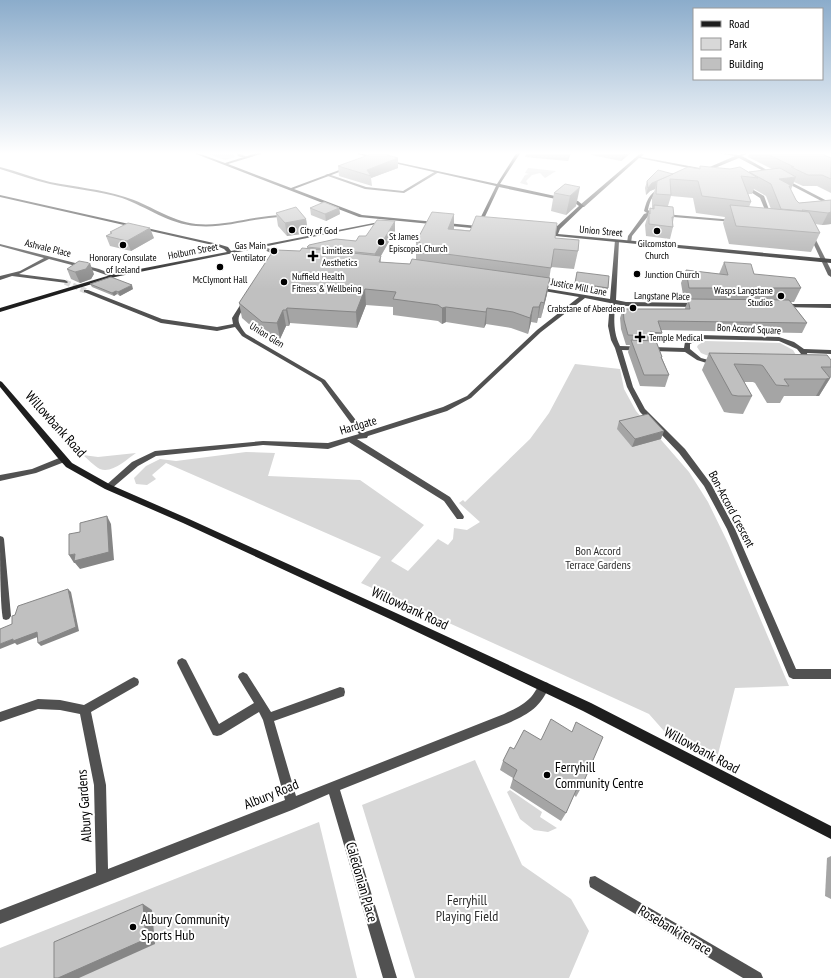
<svg xmlns="http://www.w3.org/2000/svg" width="831" height="978" viewBox="0 0 831 978" font-family="'PT Sans Narrow',sans-serif">
	<style>
		.green { fill: #d8d8d8 }
		.lines { fill: none; stroke-linecap: round; stroke-linejoin: round }
		.street-tunnel { stroke: #d9d9d9; stroke-width: 5.5; stroke-dasharray: 5.5 3; stroke-linecap: butt }
		.street { fill: #515151; fill-rule: evenodd }
		.secondary { fill: #1e1e1e; fill-rule: evenodd }
		.wall { fill: #a5a5a5; fill-rule: evenodd }
		.shaded-wall { fill: #868686 }
		.building { fill: #c0c0c0; stroke: #868686 }
		.poi-dot { fill: #000; stroke: #fff; stroke-width: 1.5 }
		.labels { text-anchor: middle; dominant-baseline: central; stroke-width: 4; stroke-linejoin: round; paint-order: stroke }
		.far-poi-label { font-size: 10px; fill: #000; stroke: #fff; text-anchor: start }
		.far-street-label { font-size: 10px; fill: #000; stroke: #fff }
		.street-label { font-size: 12px; fill: #000; stroke: #fff }
		.park-label { font-size: 12px; fill: #2f2f2f; stroke: #fff }
		.near-street-label { font-size: 14px; fill: #000; stroke: #fff }
		.near-poi-label { font-size: 14px; fill: #000; stroke: #fff; text-anchor: start }
		.near-park-label { font-size: 14px; fill: #2f2f2f; stroke: #fff }
	</style>
	<rect width="100%" height="100%" fill="#fff"/>
	<!-- green -->
	<g class="green">
		<polygon points="203,152 233,152 235,157 225,160"/>
		<polygon points="528,168 556,171 545,178 540,173 532,175 526,181 528,184 527,185 520,183 525,175 529,174 525,173"/>
		<polygon points="705,341 780,343 793,350 796,355 711,357 701,353 697,347 698,345"/>
		<polygon points="575,364 620,369 624,389 636,411 689,472 708,502 728,543 789,686 735,688 717,758 664,731 649,714 361,583 381,557 166,463 152,475 156,479 147,485 136,484 134,478 146,466 160,459 176,461 246,452 275,453 268,476 360,480 424,525 391,561 408,571 438,539 448,545 453,539 454,528 467,530 480,522 459,503 463,500 465,502 530,439 549,413"/>
		<path d="M136,453C127,459 112,474 100,469C94,466 88,459 83,455L98,457Z"/>
		<polygon points="475,760 522,865 571,899 589,931 569,978 415,978 362,805"/>
		<polygon points="510,790 542,812 540,817 557,828 548,832 534,830 520,819 507,792"/>
		<polygon points="319,822 357,978 0,978 0,948"/>
	</g>
	<g class="lines">
		<!-- street-tunnel -->
		<polyline class="street-tunnel" points="65,282 86,291"/>
		<!-- street -->
		<g class="street">
			<polygon points="236,152 240,152 241,154 247,157 245,158 238,156"/>
			<polygon points="642,152 646,152 641,157 705,169 735,156 717,153 716,152 739,155 747,152 751,152 742,156 776,175 773,176 739,158 710,170 711,171 709,172 639,158 584,207 580,207 580,205"/>
			<path d="M0,167C17,171 33,178 50,182C75,187 100,189 125,197C149,204 170,221 196,224C226,227 254,215 284,215L286,216L284,217C254,217 226,229 196,226C169,224 147,207 122,198C98,191 74,189 50,184C33,180 17,174 0,169Z"/>
			<polygon points="436,171 439,172 404,193 365,189 325,175 328,174 366,187 403,191"/>
			<polygon points="783,179 785,179 831,203 831,206 783,181"/>
			<polygon points="743,185 745,185 764,196 772,218 768,217 760,198 743,187"/>
			<path d="M664,187L666,188L665,189C653,194 651,197 648,210L652,213L734,220L736,221L734,222L649,215L632,236L631,243H627L628,236L644,214L647,213L644,211C647,198 651,191 664,187Z"/>
			<polygon points="809,233 813,234 831,270 831,277 828,275 809,234"/>
			<path d="M615,240L619,241L616,300L626,302L697,303L700,305L697,307L626,306L615,304C614,319 613,332 620,346L684,348L685,342L699,335L779,337L794,342L804,349L831,350V354L807,353L808,358L802,365L794,367L716,366L697,360L685,352L622,350L633,387L645,409L685,449L711,484L735,529L796,669H831V679H793L789,677L727,529L704,486L679,453L640,412L627,387L615,348L611,340L608,326L610,303L585,298L541,332L471,398L447,411L368,436L367,438L357,439L450,497L463,515L464,517L463,519H457L444,501L349,442L328,449L263,445L156,456L138,466L111,489L108,490L104,487L132,462L155,451L263,441L328,443L359,434L321,382L242,336L235,327L217,331L161,323L84,292V290H88L162,319L217,327L233,324L232,318L244,299H248L249,300C239,316 233,318 246,334L325,380L365,432L443,407L467,396L537,330L579,297L538,290L535,288L536,287L610,299ZM700,339L779,341L797,349L801,354L802,358L798,362L794,363L716,362L701,358L690,349V344Z"/>
			<polygon points="0,244 99,269 117,276 112,277 95,271 49,259 19,274 65,280 68,282 67,283 12,276 0,280 0,276 20,271 44,258 0,246"/>
			<polygon points="259,246 263,246 284,255 279,256 259,248"/>
			<polygon points="783,304 831,304 831,308 781,307 781,305"/>
			<polygon points="64,456 68,459 67,461 36,473 0,481 0,475 32,469"/>
			<path d="M0,536L3,537L4,539L11,616L9,619L6,620L3,619C0,607 0,552 0,536Z"/>
			<path d="M182,658L186,660L219,724L254,703L238,677L239,674L243,672L247,674L271,712L340,687L344,688L345,692L344,696L274,721L296,796L504,714C512,710 522,706 529,699C535,694 537,685 544,682L548,683L549,687C540,707 530,713 511,722L340,790L397,978H383L329,794L292,810L0,924V910L96,873L94,785L80,714L60,710L38,709L0,722V712L38,699L60,700L84,705L130,679L134,677L138,679L139,682L138,685L91,712L106,785L108,869L285,800L263,720L259,712L221,735L217,736L213,735L177,663L178,660Z"/>
			<polygon points="595,876 761,973 763,978 743,978 590,887 589,882 590,877"/>
		</g>
		<!-- secondary -->
		<g class="secondary">
			<polygon points="191,152 195,152 225,163 260,152 265,152 264,153 228,164 291,188 350,166 350,168 294,189 362,215 478,226 477,225 496,186 385,161 387,160 497,184 517,152 521,152 500,184 578,201 584,206 560,229 558,234 831,259 831,263 545,235 543,234 543,233 553,233 556,227 579,206 575,203 499,187 481,225 479,226 484,227 484,228 482,229 359,217"/>
			<polygon points="351,152 356,152 378,158 376,159"/>
			<polygon points="0,195 218,244 228,247 231,251 384,221 386,222 115,277 0,312 0,308 114,274 227,252 224,249 217,246 0,197"/>
			<polygon points="0,381 2,382 72,463 111,485 189,519 396,613 591,703 831,826 831,839 583,711 390,619 183,523 105,489 66,467 57,457 0,387"/>
		</g>
	</g>
	<!-- wall -->
	<g class="wall">
		<polygon points="526,152 571,152 568,161 525,157"/>
		<polygon points="592,152 632,152 621,161 591,155"/>
		<path d="M750,152H818L831,158V193L817,186H803L794,182L791,190L796,200L799,203L831,200V224L822,225L815,224L820,233L811,252L729,244L723,223L725,217L696,213L693,198L671,196L668,206L674,217L673,222V227L670,239L646,236L645,225L650,208L652,209V198L655,189L650,191L646,195L645,188L647,181L673,174L699,169L700,166L748,172L772,169L748,157ZM754,189L766,196L771,209L749,207L751,202L748,194H752Z"/>
		<polygon points="398,158 398,168 371,178 372,186 339,176 338,166"/>
		<polygon points="565,184 576,206 566,215 551,211 554,193"/>
		<polygon points="310,208 339,208 340,214 326,221 311,215"/>
		<polygon points="276,213 306,219 308,233 287,236 278,226"/>
		<polygon points="454,214 454,229 555,238 578,251 574,269 551,267 547,294 541,318 538,318 537,323 531,322 528,334 511,328 486,324 484,328 446,322 442,324 438,321 393,315 393,307 366,305 357,328 290,323 289,326 286,326 280,339 265,338 242,318 239,303 300,251 307,249 307,247 356,241 366,236 395,231 381,256 381,262 410,264 416,260 416,242"/>
		<polygon points="110,232 154,238 131,251 110,246 106,236 111,233"/>
		<polygon points="724,262 754,274 801,288 794,302 790,302 807,323 802,333 661,330 662,333 659,342 656,342 662,357 662,358 669,375 665,387 640,386 628,352 630,345 626,345 621,329 620,318 623,309 685,309 685,308 688,301 684,301 681,283 686,270 719,274"/>
		<polygon points="67,269 94,274 91,279 80,283 71,279"/>
		<polygon points="577,272 608,288 606,295 574,290"/>
		<polygon points="90,284 133,289 120,296 117,294 114,296 92,287"/>
		<polygon points="709,353 831,360 831,377 819,396 784,396 780,403 767,403 755,383 753,382 744,382 752,396 743,414 730,413 724,412 702,370"/>
		<polygon points="619,421 661,439 632,447 617,429"/>
		<polygon points="510,747 581,788 576,797 574,795 566,813 561,821 510,788 513,778 500,770 503,761"/>
		<polygon points="831,856 831,899 825,896 827,858"/>
	</g>
	<!-- shaded-wall -->
	<g class="shaded-wall">
		<polygon points="569,152 571,152 568,161"/>
		<polygon points="623,152 632,152 621,161"/>
		<polygon points="398,158 398,168 371,178 371,176 367,170"/>
		<polygon points="796,177 792,186 779,179"/>
		<polygon points="657,181 655,189 650,191 646,195 648,188 652,183"/>
		<polygon points="580,187 576,206 566,215 570,196"/>
		<polygon points="339,208 340,214 326,221 325,214"/>
		<polygon points="831,212 831,224 822,225 828,213"/>
		<polygon points="454,214 454,231 448,229"/>
		<polygon points="306,219 308,233 287,236 285,223"/>
		<polygon points="395,221 395,231 376,264 375,254"/>
		<polygon points="150,228 154,238 131,251 127,241"/>
		<polygon points="90,263 94,274 91,279 80,283 75,272"/>
		<polygon points="550,278 547,294 541,318 544,303"/>
		<polygon points="132,285 133,289 120,296 118,292"/>
		<polygon points="365,289 366,305 357,328 356,312"/>
		<polygon points="116,291 117,294 114,296 112,293"/>
		<polygon points="541,302 538,318 537,323 539,307"/>
		<polygon points="446,307 446,322 442,324 442,308"/>
		<polygon points="533,307 531,322 528,334 530,318"/>
		<polygon points="287,308 290,323 289,326 286,310"/>
		<polygon points="487,308 486,324 484,328 486,312"/>
		<polygon points="283,310 286,326 280,339 277,323"/>
		<polygon points="830,378 819,396 816,396 826,379"/>
		<polygon points="664,431 661,439 632,447 635,439"/>
		<polygon points="107,516 111,524 114,560 80,569 75,563 74,563 69,555 75,554"/>
		<polygon points="68,589 71,592 79,631 41,646 38,643"/>
		<polygon points="37,632 40,636 17,645 15,643 0,649 0,644 13,639"/>
		<polygon points="143,904 152,910 155,944 79,978 58,978"/>
	</g>
	<!-- building -->
	<g class="building">
		<polygon points="377,152 398,158 367,170 371,176 338,166"/>
		<polygon points="763,152 818,152 831,158 831,179 822,175 808,175 791,167 794,167"/>
		<polygon points="700,166 730,169 740,167 758,178 741,176 751,202 702,196 698,181 670,179 671,195 656,194 657,181 688,167 700,169"/>
		<polygon points="780,168 796,177 779,179 792,186 789,186 796,200 799,203 831,200 831,212 828,213 802,210 803,211 781,209 771,184 749,172"/>
		<polygon points="658,170 673,174 652,183 648,188 647,181"/>
		<polygon points="565,184 580,187 570,196 554,193"/>
		<polygon points="324,202 339,208 325,214 310,208"/>
		<polygon points="654,205 673,207 674,217 672,217 673,227 649,224 649,213 650,214 650,208 654,209"/>
		<polygon points="730,205 809,212 820,233 736,226"/>
		<polygon points="296,207 306,219 285,223 276,213"/>
		<polygon points="432,212 454,214 448,229 470,231 476,216 557,223 555,238 579,240 578,251 554,249 551,268 416,250 420,242 416,242"/>
		<polygon points="377,220 395,221 375,254 307,247 309,245 336,239 356,241 359,236 366,236"/>
		<polygon points="128,223 150,228 127,241 106,236 112,233 110,232"/>
		<polygon points="302,248 381,256 379,262 410,264 412,259 550,278 544,303 541,302 539,307 533,307 530,318 513,312 487,308 486,312 446,307 442,308 438,305 393,299 396,292 365,289 356,312 287,308 286,310 283,310 277,323 262,322 239,303 273,251 276,250 300,251"/>
		<polygon points="79,261 90,263 86,269 75,272 67,269"/>
		<polygon points="724,262 751,264 754,274 795,278 801,288 689,288 686,270 728,275"/>
		<polygon points="577,272 609,276 608,288 575,283"/>
		<polygon points="111,277 132,285 118,292 116,291 112,293 90,284"/>
		<polygon points="688,299 789,300 807,323 658,321 662,333 650,332 652,336 628,335 624,320 623,309 690,309"/>
		<polygon points="631,340 656,341 662,357 661,357 669,375 644,375"/>
		<polygon points="709,353 827,355 831,360 831,367 821,367 830,378 826,379 784,379 789,386 776,385 763,366 761,365 734,364 752,396 738,396 732,395"/>
		<polygon points="648,414 664,431 635,439 619,421"/>
		<polygon points="107,516 109,552 74,561 75,554 69,555 69,534 80,532 80,523"/>
		<polygon points="68,589 76,627 38,643 37,632 13,641 13,639 0,644 0,629 12,624 12,616 15,615 18,606"/>
		<polygon points="551,719 572,732 576,722 603,737 581,788 578,786 566,813 513,779 517,770 503,761 510,747 514,749 524,730 541,740"/>
		<polygon points="143,904 146,939 58,978 54,978 54,942"/>
	</g>
	<!-- sky -->
	<linearGradient id="sky" x2="0" y2="1"><stop stop-color="#8baccb"/><stop offset="0.53" stop-color="#fff"/><stop offset="1" stop-color="#fff" stop-opacity="0"/></linearGradient>
	<rect width="831" height="289" fill="url(#sky)"/>
	<!-- markers -->
	<g class="poi-dot">
		<circle cx="292" cy="230" r="4"/>
		<circle cx="657" cy="231" r="4"/>
		<circle cx="381" cy="242" r="4"/>
		<circle cx="123" cy="245" r="4"/>
		<circle cx="274" cy="251" r="4"/>
		<path d="M311 250h4v4h4v4h-4v4h-4v-4h-4v-4h4z"/>
		<circle cx="220" cy="267" r="4"/>
		<circle cx="637" cy="274" r="4"/>
		<circle cx="284" cy="282" r="4"/>
		<circle cx="781" cy="296" r="4"/>
		<circle cx="633" cy="308" r="4"/>
		<path d="M638 331h4v4h4v4h-4v4h-4v-4h-4v-4h4z"/>
		<circle cx="547" cy="775" r="4"/>
		<circle cx="133" cy="927" r="4"/>
	</g>
	<g class="labels">
		<!-- far-poi labels -->
		<g class="far-poi-label">
			<text x="300" y="230">City of God</text>
			<text x="389" y="236">St James<tspan x="389" dy="12">Episcopal Church</tspan></text>
			<text x="657" y="243" text-anchor="middle">Gilcomston<tspan x="657" dy="12">Church</tspan></text>
			<text x="266" y="245" text-anchor="end">Gas Main<tspan x="266" dy="12">Ventilator</tspan></text>
			<text x="322" y="250">Limitless<tspan x="322" dy="12">Aesthetics</tspan></text>
			<text x="123" y="257" text-anchor="middle">Honorary Consulate<tspan x="123" dy="12">of Iceland</tspan></text>
			<text x="645" y="274">Junction Church</text>
			<text x="292" y="276">Nuffield Health<tspan x="292" dy="12">Fitness &amp; Wellbeing</tspan></text>
			<text x="220" y="279" text-anchor="middle">McClymont Hall</text>
			<text x="773" y="290" text-anchor="end">Wasps Langstane<tspan x="773" dy="12">Studios</tspan></text>
			<text x="625" y="308" text-anchor="end">Crabstane of Aberdeen</text>
			<text x="649" y="337">Temple Medical</text>
		</g>
		<!-- far-street labels -->
		<g class="far-street-label">
			<text transform="translate(601 231) rotate(5)">Union Street</text>
			<text transform="translate(48 248) rotate(14)">Ashvale Place</text>
			<text transform="translate(193 251) rotate(-11)">Holburn Street</text>
			<text transform="translate(579 287) rotate(11)">Justice Mill Lane</text>
			<text transform="translate(662 296) rotate(1)">Langstane Place</text>
			<text transform="translate(749 329) rotate(3)">Bon Accord Square</text>
			<text transform="translate(267 335) rotate(32)">Union Glen</text>
		</g>
		<!-- street labels -->
		<g class="street-label">
			<text transform="translate(358 425) rotate(-17)">Hardgate</text>
			<text transform="translate(732 509) rotate(62)">Bon-Accord Crescent</text>
		</g>
		<!-- park labels -->
		<g class="park-label">
			<text x="598" y="550">Bon Accord<tspan x="598" dy="14">Terrace Gardens</tspan></text>
		</g>
		<!-- near-street labels -->
		<g class="near-street-label">
			<text transform="translate(56 424) rotate(48)">Willowbank Road</text>
			<text transform="translate(410 608) rotate(25)">Willowbank Road</text>
			<text transform="translate(702 750) rotate(28)">Willowbank Road</text>
			<text transform="translate(271 794) rotate(-22)">Albury Road</text>
			<text transform="translate(84 806) rotate(-94)">Albury Gardens</text>
			<text transform="translate(362 882) rotate(74)">Caledonian Place</text>
			<text transform="translate(675 930) rotate(31)">Rosebank Terrace</text>
		</g>
		<!-- near-poi labels -->
		<g class="near-poi-label">
			<text x="555" y="767">Ferryhill<tspan x="555" dy="16">Community Centre</tspan></text>
			<text x="141" y="919">Albury Community<tspan x="141" dy="16">Sports Hub</tspan></text>
		</g>
		<!-- near-park labels -->
		<g class="near-park-label">
			<text x="467" y="900">Ferryhill<tspan x="467" dy="16">Playing Field</tspan></text>
		</g>
	</g>
	<!-- legend -->
	<rect x="693" y="8" width="130" height="72" fill="#ffffff" stroke="#999999"/>
	<rect x="701" y="21" width="20" height="6" fill="#1e1e1e" stroke="#999999"/>
	<text x="729" y="28" font-size="12" fill="#000000">Road</text>
	<rect x="701" y="38" width="20" height="12" fill="#d8d8d8" stroke="#999999"/>
	<text x="729" y="48" font-size="12" fill="#000000">Park</text>
	<rect x="701" y="58" width="20" height="12" fill="#c0c0c0" stroke="#999999"/>
	<text x="729" y="68" font-size="12" fill="#000000">Building</text>
</svg>
